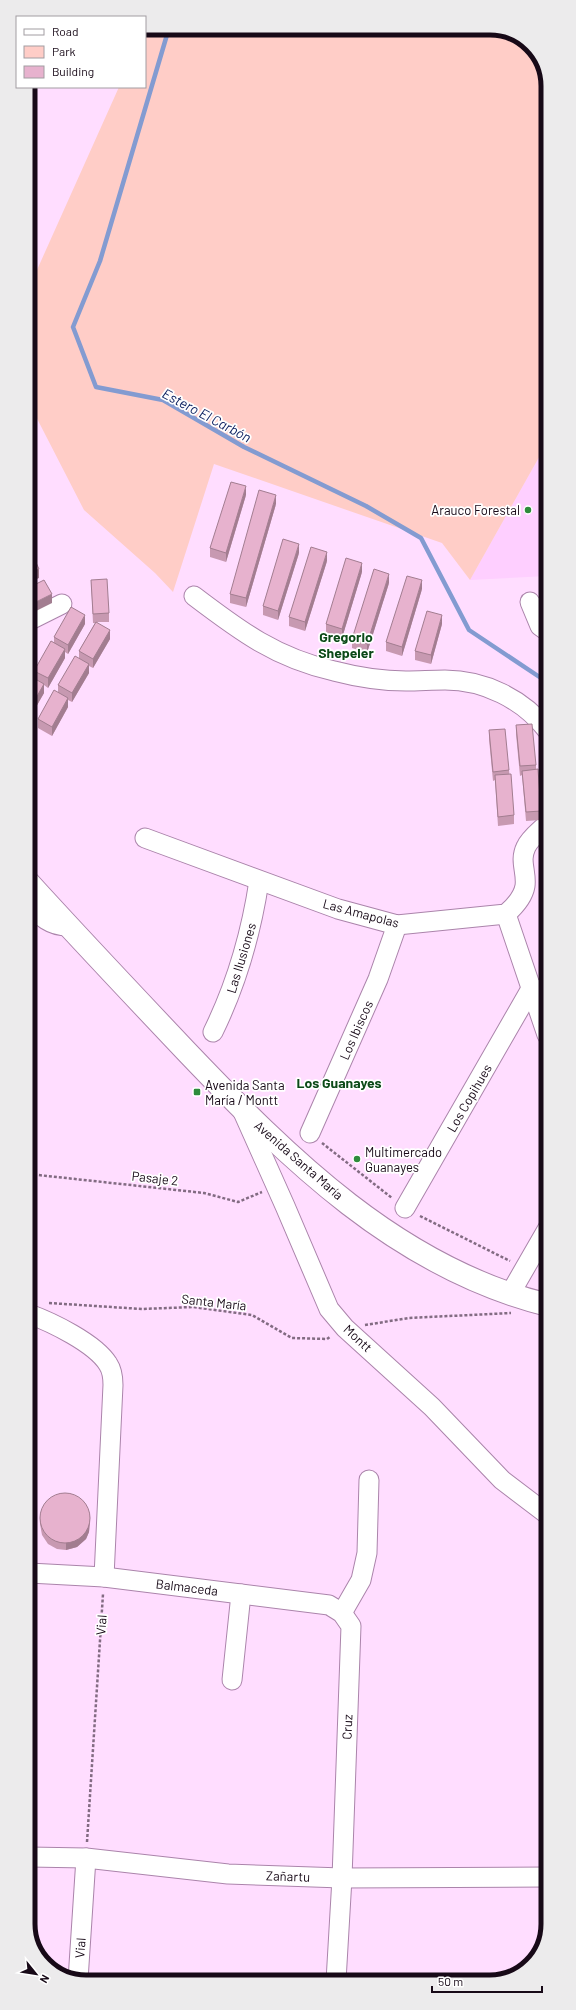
<svg xmlns="http://www.w3.org/2000/svg" width="576" height="2010" viewBox="0 0 576 2010" font-family="Barlow,sans-serif">
	<style>
		.built { fill: #fecfff }
		.green { fill: #ffcdc7 }
		.lines { fill: none; stroke-linecap: round; stroke-linejoin: round }
		.stream { stroke: #839bd1; stroke-width: 4.5 }
		.minor-casing { stroke: #ab84ab; stroke-width: 21 }
		.major-casing { stroke: #ab84ab; stroke-width: 24 }
		.path { stroke: #826b82; stroke-width: 2.5; stroke-dasharray: 3 2; stroke-linecap: butt }
		.minor { stroke: #fff; stroke-width: 19 }
		.major { stroke: #fff; stroke-width: 22 }
		.wall { fill: #c799b1 }
		.shaded-wall { fill: #a27d90 }
		.building { fill: #e7b2ce; stroke: #a27d90 }
		.poi-dot { fill: #2e8b3c; stroke: #fff; stroke-width: 1.5 }
		.labels { text-anchor: middle; dominant-baseline: central; stroke-width: 3.5; stroke-linejoin: round; paint-order: stroke }
		.poi-label { font-size: 13px; fill: #170917; stroke: #fff; text-anchor: start }
		.street-label { font-size: 13px; fill: #170917; stroke: #fff }
		.water-label { font-size: 14px; font-style: italic; fill: #102463; stroke: #fff }
		.neighbourhood-label { font-size: 14px; font-weight: bold; fill: #0c4a18; stroke: #fff }
		.rim { fill: none; stroke: #170917; stroke-width: 5 }
	</style>
	<rect width="100%" height="100%" fill="#fdf"/>
	<!-- built -->
	<polygon class="built" points="547,443 547,576 470,580"/>
	<!-- green -->
	<polygon class="green" points="145,28 498,28 529,42 547,74 547,443 470,580 442,543 214,464 173,592 155,573 84,510 28,401 28,290 119,87 145,87"/>
	<g class="lines">
		<!-- stream -->
		<polyline class="stream" points="169,28 100,261 73,327 96,387 163,400 244,447 366,506 421,538 469,630 547,682"/>
		<defs>
			<g id="minor">
				<path d="M194,596C240,631 276,658 334,671C357,677 381,681 406,681C419,681 432,680 445,680C484,680 523,699 547,730"/>
				<polyline points="530,602 540,626 547,631"/>
				<polyline points="28,621 62,604"/>
				<path d="M145,838L338,909L397,925L506,914C514,907 523,898 525,886C527,872 519,861 526,847C530,838 540,831 547,824"/>
				<path d="M29,904C41,917 50,926 68,926"/>
				<polyline points="506,914 547,1035"/>
				<path d="M213,1032C237,983 251,934 259,881"/>
				<polyline points="243,1112 285,1206 329,1309 345,1328 432,1407 502,1480 548,1515"/>
				<polyline points="310,1133 378,979 397,925"/>
				<polyline points="405,1208 532,987"/>
				<polyline points="510,1294 548,1228"/>
				<path d="M29,1314C51,1322 95,1343 108,1364C112,1370 113,1377 113,1385L104,1577"/>
				<polyline points="29,1573 104,1577 329,1605 342,1613 351,1626 342,1878 336,1981"/>
				<polyline points="342,1613 361,1580 367,1553 369,1480"/>
				<polyline points="232,1680 241,1594"/>
				<polyline points="29,1857 86,1858 228,1874 342,1878 548,1877"/>
				<polyline points="78,1980 86,1858"/>
			</g>
			<path id="major" d="M29,883C80,939 132,994 185,1050C288,1158 398,1268 548,1305"/>
		</defs>
		<!-- minor casing -->
		<use href="#minor" class="minor-casing"/>
		<!-- major casing -->
		<use href="#major" class="major-casing"/>
		<!-- path -->
		<g class="path">
			<polyline points="322,1143 392,1198"/>
			<polyline points="29,1174 204,1193 238,1202 262,1192"/>
			<polyline points="420,1216 510,1261"/>
			<polyline points="49,1303 142,1309 193,1307 252,1315 292,1338 327,1339 331,1336"/>
			<polyline points="365,1325 409,1318 511,1313"/>
			<polyline points="87,1842 103,1594"/>
		</g>
		<!-- minor -->
		<use href="#minor" class="minor"/>
		<!-- major -->
		<use href="#major" class="major"/>
	</g>
	<!-- wall -->
	<g class="wall">
		<polygon points="246,495 226,562 210,557 210,548"/>
		<polygon points="276,504 246,607 230,603 230,594"/>
		<polygon points="299,553 278,620 263,615 263,606"/>
		<polygon points="327,561 305,631 289,626 289,617"/>
		<polygon points="362,572 342,638 326,633 326,624"/>
		<polygon points="91,580 109,613 109,622 97,622 110,639 93,668 89,666 89,673 72,702 68,700 68,707 52,736 38,728 38,719 58,692 58,685 79,659 79,651 95,623 93,623"/>
		<polygon points="389,583 367,653 352,648 352,639"/>
		<polygon points="422,589 402,656 386,651 386,642"/>
		<polygon points="85,624 68,654 65,652 65,658 48,688 44,685 44,693 28,721 28,679 34,679 34,671 54,643 54,637"/>
		<polygon points="442,624 431,664 415,660 415,651"/>
		<polygon points="516,725 536,765 536,769 541,811 541,820 526,821 522,775 520,776 516,734"/>
		<polygon points="489,730 509,770 514,815 514,824 498,826 495,780 493,781 489,739"/>
		<polygon points="40,1517 90,1523 89,1532 86,1539 77,1547 66,1550 57,1549 48,1544 42,1535 40,1524"/>
	</g>
	<!-- shaded-wall -->
	<g class="shaded-wall">
		<polygon points="246,486 246,495 226,562 226,553"/>
		<polygon points="276,495 276,504 246,607 246,598"/>
		<polygon points="299,544 299,553 278,620 278,611"/>
		<polygon points="327,552 327,561 305,631 305,622"/>
		<polygon points="362,563 362,572 342,638 342,629"/>
		<polygon points="39,569 39,578 28,583 28,574"/>
		<polygon points="389,574 389,583 367,653 367,644"/>
		<polygon points="422,580 422,589 402,656 402,647"/>
		<polygon points="52,594 52,603 28,615 28,606"/>
		<polygon points="85,615 85,624 68,654 68,645"/>
		<polygon points="442,615 442,624 431,664 431,655"/>
		<polygon points="110,630 110,639 93,668 93,659"/>
		<polygon points="65,649 65,658 48,688 48,678"/>
		<polygon points="89,664 89,673 72,702 72,693"/>
		<polygon points="44,684 44,693 28,721 28,712"/>
		<polygon points="68,698 68,707 52,736 52,727"/>
		<polygon points="36,751 36,760 28,766 28,756"/>
		<polygon points="90,1516 89,1532 86,1539 77,1547 66,1550 66,1543"/>
	</g>
	<!-- building -->
	<g class="building">
		<polygon points="231,482 246,486 226,553 210,548"/>
		<polygon points="259,490 276,495 246,598 230,594"/>
		<polygon points="283,539 299,544 278,611 263,606"/>
		<polygon points="311,547 327,552 305,622 289,617"/>
		<polygon points="32,554 39,569 28,574 28,556"/>
		<polygon points="346,558 362,563 342,629 326,624"/>
		<polygon points="374,569 389,574 367,644 352,639"/>
		<polygon points="407,576 422,580 402,647 386,642"/>
		<polygon points="107,579 109,613 93,614 91,580"/>
		<polygon points="44,580 52,594 28,606 28,588"/>
		<polygon points="71,607 85,615 68,645 54,637"/>
		<polygon points="427,611 442,615 431,655 415,651"/>
		<polygon points="96,622 110,630 93,659 79,651"/>
		<polygon points="51,641 65,649 48,678 34,671"/>
		<polygon points="75,656 89,664 72,693 58,685"/>
		<polygon points="30,676 44,684 28,712 28,679"/>
		<polygon points="54,690 68,698 52,727 38,719"/>
		<polygon points="532,724 536,765 520,766 516,725"/>
		<polygon points="505,729 509,770 493,772 489,730"/>
		<polygon points="28,740 36,751 28,756"/>
		<polygon points="538,769 541,811 526,812 522,771"/>
		<polygon points="511,774 514,815 498,817 495,775"/>
		<circle cx="65" cy="1518" r="25"/>
	</g>
	<!-- markers -->
	<g class="poi-dot">
		<circle cx="528" cy="510" r="4"/>
		<rect x="193" y="1088" width="8" height="8" rx="2"/>
		<circle cx="357" cy="1159" r="4"/>
	</g>
	<g class="labels">
		<!-- poi labels -->
		<g class="poi-label">
			<text x="520" y="510" text-anchor="end">Arauco Forestal</text>
			<text x="205" y="1085">Avenida Santa<tspan x="205" dy="15">María / Montt</tspan></text>
			<text x="365" y="1152">Multimercado<tspan x="365" dy="15">Guanayes</tspan></text>
		</g>
		<!-- street labels -->
		<g class="street-label">
			<text transform="translate(361 913) rotate(15)">Las Amapolas</text>
			<text transform="translate(241 958) rotate(-73)">Las Ilusiones</text>
			<text transform="translate(356 1030) rotate(-66)">Los Ibiscos</text>
			<text transform="translate(469 1098) rotate(-60)">Los Copihues</text>
			<text transform="translate(299 1160) rotate(41)">Avenida Santa María</text>
			<text transform="translate(155 1178) rotate(6)">Pasaje 2</text>
			<text transform="translate(214 1302) rotate(6)">Santa María</text>
			<text transform="translate(358 1338) rotate(43)">Montt</text>
			<text transform="translate(187 1587) rotate(7)">Balmaceda</text>
			<text transform="translate(101 1625) rotate(-86)">Vial</text>
			<text transform="translate(347 1727) rotate(-88)">Cruz</text>
			<text transform="translate(288 1876) rotate(2)">Zañartu</text>
			<text transform="translate(80 1948) rotate(-86)">Vial</text>
		</g>
		<!-- water labels -->
		<g class="water-label">
			<text transform="translate(207 415) rotate(28)">Estero El Carbón</text>
		</g>
		<!-- neighbourhood labels -->
		<g class="neighbourhood-label">
			<text x="346" y="636">Gregorio<tspan x="346" dy="16">Shepeler</tspan></text>
			<text x="339" y="1082">Los Guanayes</text>
		</g>
	</g>
	<!-- crop -->
	<path d="M0 0H576V2010H0ZM86 35H490A51 51 0 0 1 541 86V1924A51 51 0 0 1 490 1975H86A51 51 0 0 1 35 1924V86A51 51 0 0 1 86 35Z" fill="#ecebec" fill-rule="evenodd"/>
	<path class="rim" d="M86 35H490A51 51 0 0 1 541 86V1924A51 51 0 0 1 490 1975H86A51 51 0 0 1 35 1924V86A51 51 0 0 1 86 35Z"/>
	<!-- legend -->
	<rect x="16" y="16" width="130" height="72" fill="#ffffff" stroke="#a29da2"/>
	<rect x="24" y="29" width="20" height="6" fill="#ffffff" stroke="#a29da2"/>
	<text x="52" y="36" font-size="12" fill="#170917">Road</text>
	<rect x="24" y="46" width="20" height="12" fill="#ffcdc7" stroke="#a29da2"/>
	<text x="52" y="56" font-size="12" fill="#170917">Park</text>
	<rect x="24" y="66" width="20" height="12" fill="#e7b2ce" stroke="#a29da2"/>
	<text x="52" y="76" font-size="12" fill="#170917">Building</text>
	<!-- north arrow -->
	<g transform="translate(36 1974) rotate(120)" stroke="#ffffff" stroke-width="3" paint-order="stroke">
	<path d="M0-3L7 15L0 10L-7 15Z" fill="#170917"/>
	<text y="-6" font-size="11" font-weight="bold" text-anchor="middle" fill="#170917">N</text>
	</g>
	<!-- scale -->
	<path d="M432 1986v6h110v-6" fill="none" stroke="#170917" stroke-width="2"/>
	<text x="438" y="1986" font-size="12" fill="#170917" stroke="#ffffff" stroke-width="3" paint-order="stroke">50 m</text>
</svg>
